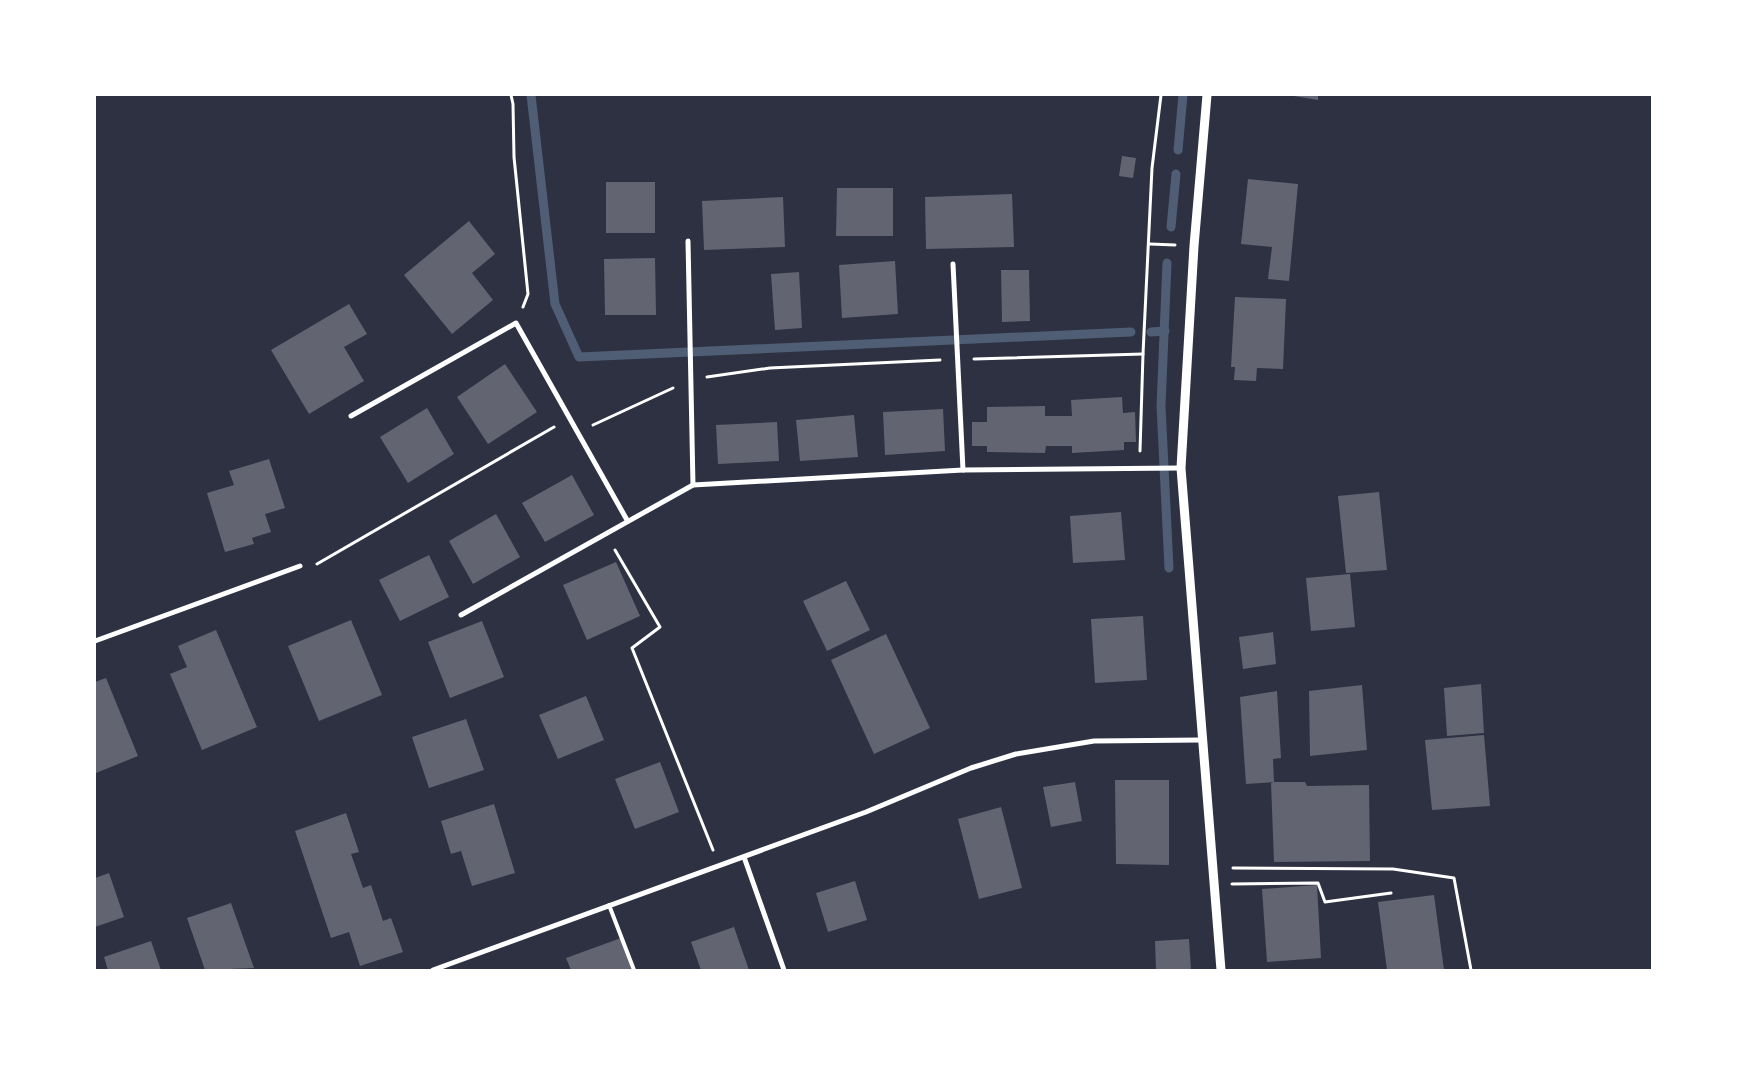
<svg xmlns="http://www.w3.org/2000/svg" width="1747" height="1065" viewBox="0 0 1747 1065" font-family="Barlow,sans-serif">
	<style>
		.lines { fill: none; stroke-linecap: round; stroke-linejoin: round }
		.stream { stroke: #4f5d75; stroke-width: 9 }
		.building { fill: #626471 }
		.path { stroke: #fff; stroke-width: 3 }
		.service { stroke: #fff; stroke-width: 4 }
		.minor { stroke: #fff; stroke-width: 5 }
		.tertiary { stroke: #fff; stroke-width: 9 }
	</style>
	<rect width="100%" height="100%" fill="#2d3142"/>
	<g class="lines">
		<!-- stream -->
		<g class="stream">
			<polyline points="531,95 555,304 579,357 1131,332"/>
			<polyline points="1178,150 1183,95"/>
			<polyline points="1171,227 1176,174"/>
			<polyline points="1167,263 1161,406 1169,568"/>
			<polyline points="1151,332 1165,331"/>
		</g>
	</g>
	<!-- building -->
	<g class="building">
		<polygon points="1288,95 1318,95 1318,100"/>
		<polygon points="1122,156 1136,158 1133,178 1119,176"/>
		<polygon points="1248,179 1298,184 1289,281 1268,279 1272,247 1241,244"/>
		<rect x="606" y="182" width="49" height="51"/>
		<polygon points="837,188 893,188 893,236 836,236"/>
		<polygon points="1012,194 1014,247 926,249 925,197"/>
		<polygon points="783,197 785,247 704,250 702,201"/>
		<polygon points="469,221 495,254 472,273 493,300 452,334 404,275"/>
		<polygon points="655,258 656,315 605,315 604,259"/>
		<polygon points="895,261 898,314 842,318 839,265"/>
		<polygon points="1001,270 1029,270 1030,321 1002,322"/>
		<polygon points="799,272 802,328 775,330 771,274"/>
		<polygon points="1235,297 1286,299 1283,369 1257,368 1256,381 1234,380 1235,367 1231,367"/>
		<polygon points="349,304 367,334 344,347 364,381 309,414 271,350"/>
		<polygon points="505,364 537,412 488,444 457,397"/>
		<polygon points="1122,397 1123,413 1135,412 1136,442 1124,442 1124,450 1072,453 1072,446 1046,446 1045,453 987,452 987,446 972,446 972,422 987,422 987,407 1045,406 1045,416 1072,416 1071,400"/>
		<polygon points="427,408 454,454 408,483 380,437"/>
		<polygon points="943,409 945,451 885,455 883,412"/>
		<polygon points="854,415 858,457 800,461 796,420"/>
		<polygon points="777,422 779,461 718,464 716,425"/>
		<polygon points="269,459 285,508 265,514 271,532 252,538 254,544 225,552 207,493 234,485 229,471"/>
		<polygon points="572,475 594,515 545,542 522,503"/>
		<polygon points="1379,492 1387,570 1346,573 1338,496"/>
		<polygon points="1121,512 1125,560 1073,563 1070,516"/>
		<polygon points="496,514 520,557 473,584 449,541"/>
		<polygon points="429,555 449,597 400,621 379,580"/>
		<polygon points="616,562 640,616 587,640 563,585"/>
		<polygon points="1350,574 1355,627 1311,631 1306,578"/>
		<polygon points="846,581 870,630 827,651 803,601"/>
		<polygon points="1143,616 1147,680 1095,683 1091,619"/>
		<polygon points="351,620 382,695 319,721 288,646"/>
		<polygon points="482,621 504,677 450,698 428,642"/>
		<polygon points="216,630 257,727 202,750 170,674 187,667 178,646"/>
		<polygon points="1273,632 1276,664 1243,669 1239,637"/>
		<polygon points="886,634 930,728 874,754 831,660"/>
		<polygon points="106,678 138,756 96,773 95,682"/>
		<polygon points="1481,684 1484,733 1447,736 1444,688"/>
		<polygon points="1362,685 1367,750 1310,756 1309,691"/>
		<polygon points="1277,691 1281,758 1273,759 1274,782 1305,782 1307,786 1369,785 1370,861 1274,862 1271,783 1274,782 1246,784 1240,697"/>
		<polygon points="586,696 604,740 558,759 539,715"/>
		<polygon points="466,719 484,770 429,788 412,737"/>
		<polygon points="1484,735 1490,806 1432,810 1425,740"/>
		<polygon points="660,762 679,812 635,829 615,779"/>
		<polygon points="1115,780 1169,780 1169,865 1116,864"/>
		<polygon points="1075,782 1082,821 1051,827 1043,787"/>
		<polygon points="494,804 515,873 472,886 461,851 451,854 441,821"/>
		<polygon points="1001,807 1022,888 979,899 958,819"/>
		<polygon points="346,813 359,852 351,854 363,888 371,885 383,921 391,918 403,952 360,966 349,932 331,938 295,831"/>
		<polygon points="109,873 124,917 95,927 95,878"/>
		<polygon points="855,881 867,920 828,932 816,893"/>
		<polygon points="1317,885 1321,958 1267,962 1262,889"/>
		<polygon points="1434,895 1444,970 1387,970 1378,902"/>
		<polygon points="231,903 254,968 205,970 187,918"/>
		<polygon points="734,927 749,970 701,970 691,942"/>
		<polygon points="621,938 632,970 571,970 566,958"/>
		<polygon points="1189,939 1191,970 1156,970 1155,941"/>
		<polygon points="151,941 161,970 108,970 104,957"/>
	</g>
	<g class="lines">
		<!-- path -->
		<g class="path">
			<polyline points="511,95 513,104 514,157 528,294 523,307"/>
			<polyline points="1150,244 1175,245"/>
			<polyline points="974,359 1143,354"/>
			<polyline points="707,377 770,368 940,360"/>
			<polyline points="593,425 673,388"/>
			<polyline points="1140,451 1143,354 1152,168 1161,95"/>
			<polyline points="615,550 660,627 632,648 713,850"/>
			<polyline points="317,564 554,427"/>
			<polyline points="1233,868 1393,869 1454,878 1471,970"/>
			<polyline points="1232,884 1318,883 1325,902 1391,893"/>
		</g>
		<!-- service -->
		<polyline class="service" points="609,905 634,970"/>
		<!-- minor -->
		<g class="minor">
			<polyline points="688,241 693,485"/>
			<polyline points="953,264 963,470"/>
			<polyline points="351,416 516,323 627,520"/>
			<polyline points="461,615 693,485 963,470 1181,468"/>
			<polyline points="95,641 300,566"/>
			<polyline points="744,857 784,970"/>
			<polyline points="433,970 866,812 971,768 1016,754 1094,741 1201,740"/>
		</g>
		<!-- tertiary -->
		<polyline class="tertiary" points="1207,95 1194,246 1181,468 1221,970"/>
	</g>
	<!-- border -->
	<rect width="1747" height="1065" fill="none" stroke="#ffffff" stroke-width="192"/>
</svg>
